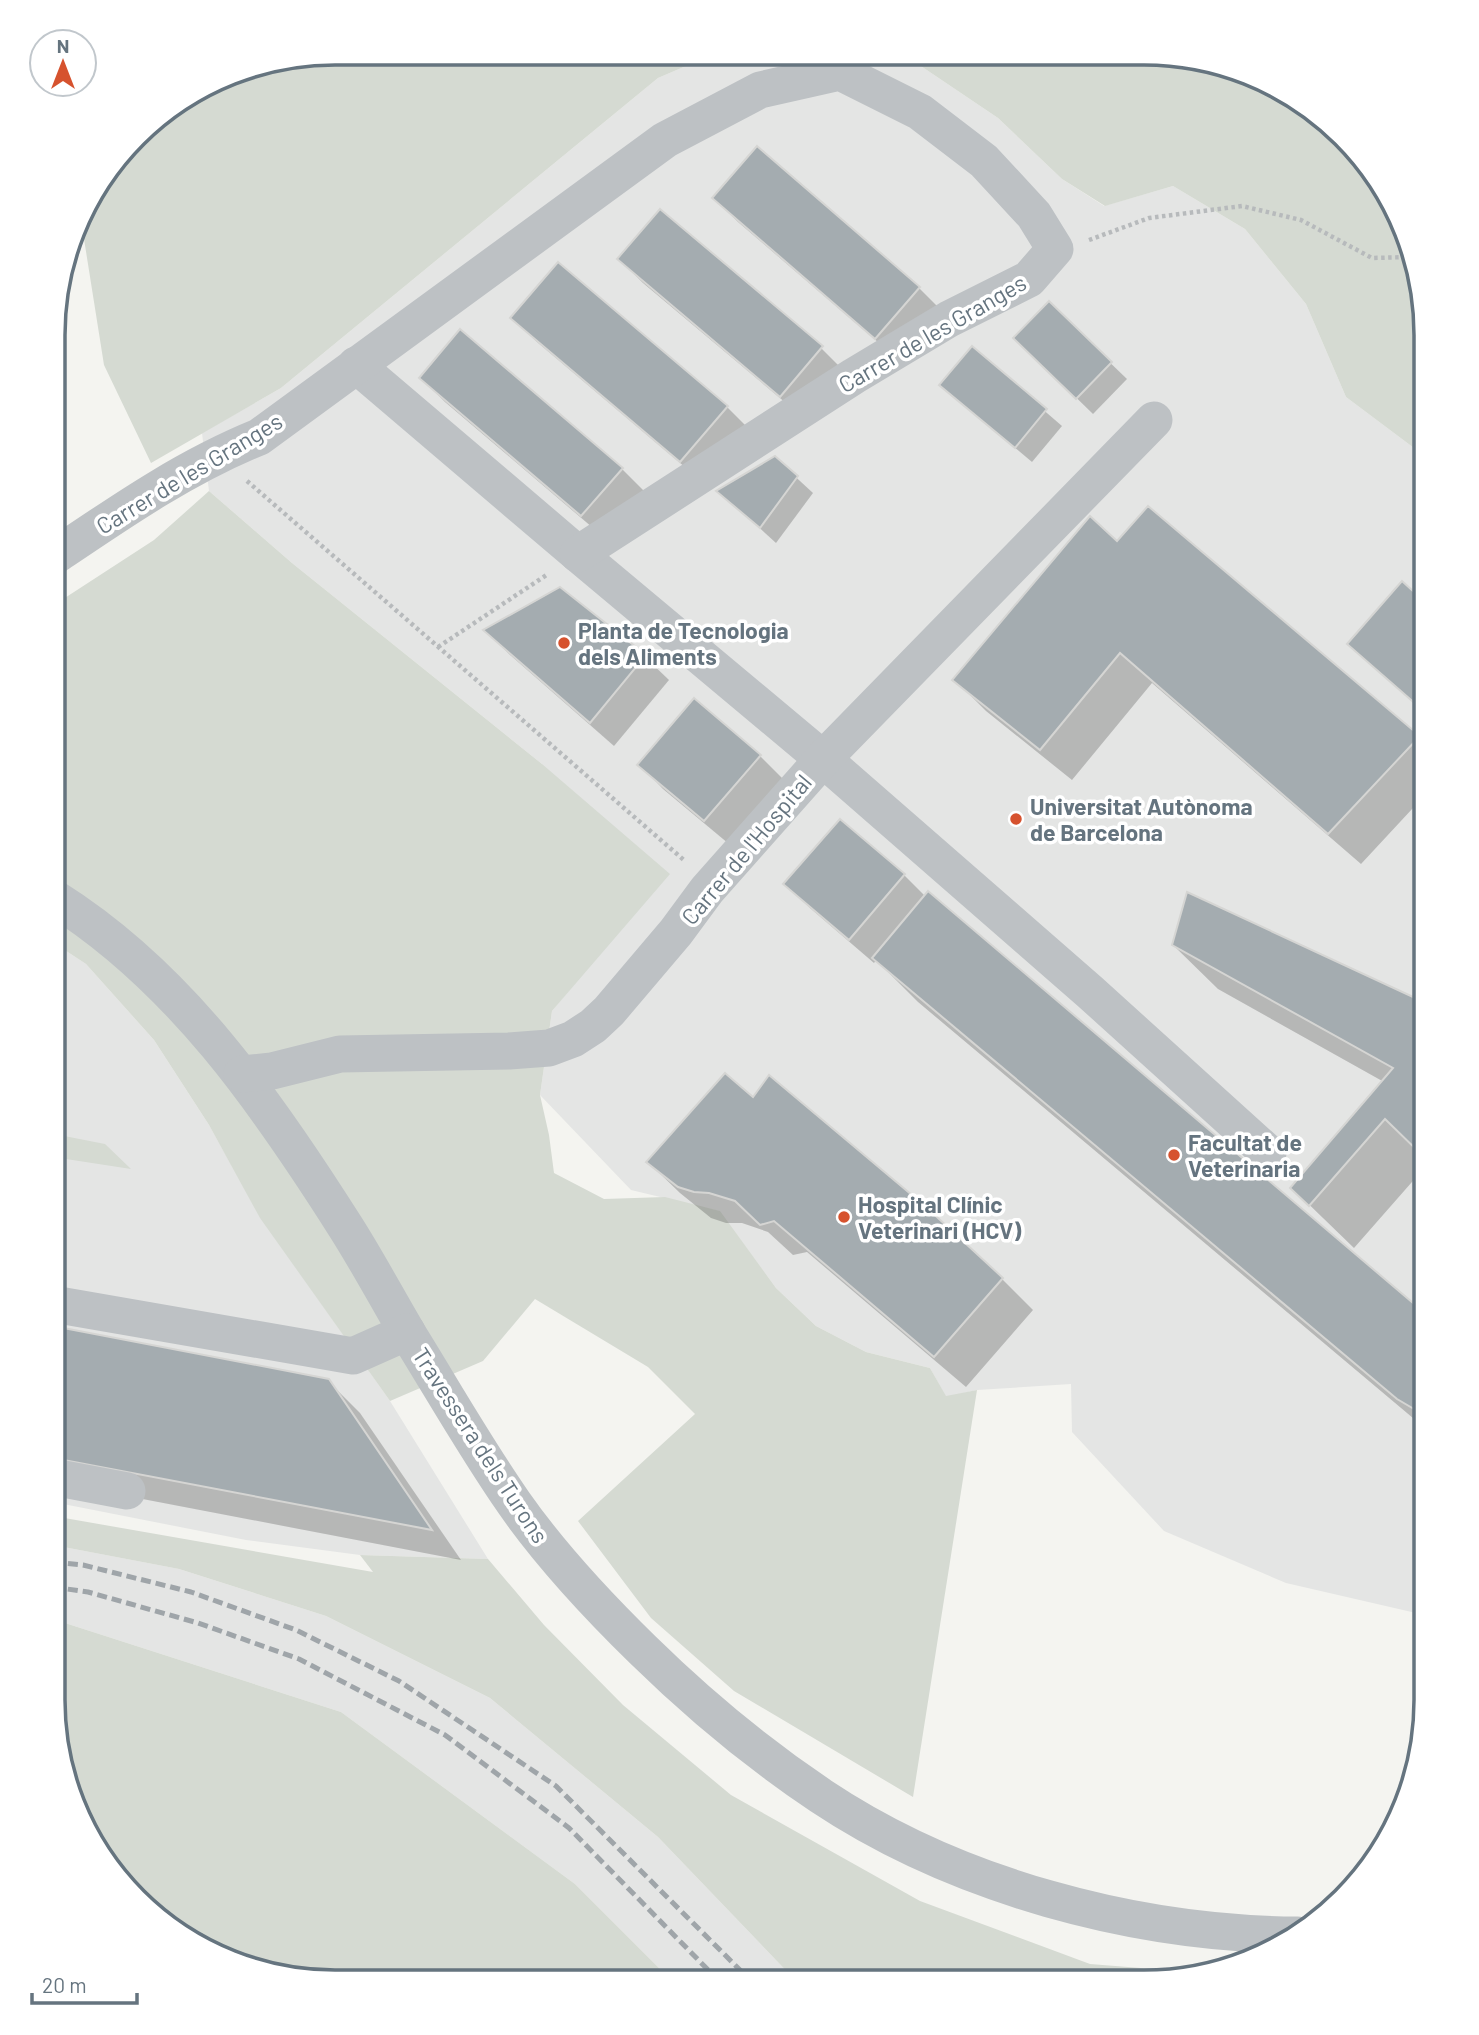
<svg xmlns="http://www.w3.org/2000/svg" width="1479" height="2035" viewBox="0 0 1479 2035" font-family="Barlow,sans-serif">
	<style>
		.built { fill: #e4e5e4 }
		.green { fill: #d5dad2 }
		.shadow { fill: #0003 }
		.building { fill: #a4acb0; stroke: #d5d5d3; stroke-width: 2 }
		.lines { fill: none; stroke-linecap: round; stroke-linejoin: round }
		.path { stroke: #b7babc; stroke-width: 4.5; stroke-dasharray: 3.5 3.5; stroke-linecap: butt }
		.minor { stroke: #bdc1c4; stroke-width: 37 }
		.rail { stroke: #9fa5a9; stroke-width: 5; stroke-dasharray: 10 5; stroke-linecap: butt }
		.poi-dot { fill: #d6522e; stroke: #fff; stroke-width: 2.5 }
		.labels { text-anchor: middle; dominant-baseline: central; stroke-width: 7; stroke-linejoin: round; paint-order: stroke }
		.street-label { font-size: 23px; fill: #65747f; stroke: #fff }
		.poi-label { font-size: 23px; font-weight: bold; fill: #65747f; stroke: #fff; text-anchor: start }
		.rim { fill: none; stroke: #65747f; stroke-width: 3.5 }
	</style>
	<rect width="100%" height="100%" fill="#f4f4f0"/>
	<!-- built -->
	<g class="built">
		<polygon points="714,54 903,54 998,118 1062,179 1104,206 1173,186 1245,229 1306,304 1346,397 1426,457 1426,1612 1416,1613 1286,1583 1164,1531 1072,1432 1071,1384 977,1390 946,1397 930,1368 866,1352 816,1326 776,1288 719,1211 631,1190 540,1095 552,1011 585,971 542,764 292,563 209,491 202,433 281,388 658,78"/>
		<polygon points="54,943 86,964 154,1040 209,1125 261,1218 390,1401 488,1559 360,1555 246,1540 53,1502"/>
		<polygon points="53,1545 179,1569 326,1616 490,1698 658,1837 797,1982 672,1981 575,1884 341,1712 65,1623 53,1622"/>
	</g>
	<!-- green -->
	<g class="green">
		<polygon points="335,53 714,54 658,78 281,388 151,463 104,365 81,220 90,194 149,122 244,68"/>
		<polygon points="903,54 1182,55 1252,74 1316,111 1398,210 1426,334 1426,457 1346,397 1306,304 1245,229 1173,186 1105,206 1062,179 998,118"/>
		<polygon points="209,491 292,563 542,764 670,874 552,1011 540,1095 549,1135 554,1173 604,1199 665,1197 720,1211 776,1288 816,1326 866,1352 930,1368 946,1396 977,1390 913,1797 734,1691 651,1618 578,1521 695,1414 648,1367 535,1299 483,1361 390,1401 260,1218 209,1125 154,1040 86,964 54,943 54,605 154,540"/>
		<polygon points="54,1134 105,1144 131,1169 53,1157"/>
		<polygon points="53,1516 373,1572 360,1555 488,1559 544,1625 623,1705 731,1795 920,1901 1090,1964 1191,1972 1145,1982 797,1982 658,1837 490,1698 326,1616 179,1569 53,1545"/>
		<polygon points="53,1622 65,1623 341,1712 575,1884 672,1981 298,1980 227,1961 163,1924 81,1825 53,1701"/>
	</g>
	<!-- shadow -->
	<g class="shadow">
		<polygon points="758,148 919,288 943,312 900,361 738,222 714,198"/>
		<polygon points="619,259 821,348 845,372 805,419 643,283"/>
		<polygon points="1049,304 1127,379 1093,414 1015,338"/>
		<polygon points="513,318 727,407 751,431 705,484 537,342"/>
		<polygon points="972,348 1062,426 1032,462 958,400"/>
		<polygon points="421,378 622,469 646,493 606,539 445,402"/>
		<polygon points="775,458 813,493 776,543 719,491"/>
		<polygon points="1148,509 1426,745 1426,794 1361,864 1152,683 1072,780 986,711 955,680 1117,543"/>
		<polygon points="1402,584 1426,605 1426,714 1349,644"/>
		<polygon points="560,589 645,657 669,680 614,746 509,654 486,630"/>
		<polygon points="760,756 784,780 729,844 663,789 640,765"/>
		<polygon points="840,821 904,875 926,897 929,894 1426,1317 1426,1429 918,1002 876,960 874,963 810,908 786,884"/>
		<polygon points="1188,894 1426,1005 1426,1166 1354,1248 1292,1188 1384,1082 1218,989 1173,945"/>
		<polygon points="753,1099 1002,1279 1033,1310 966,1387 807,1252 793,1255 768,1232 742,1223 726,1223 711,1218 680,1193 648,1162"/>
		<polygon points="53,1328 328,1381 360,1413 461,1560 59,1483 53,1477"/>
	</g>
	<!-- building -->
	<g class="building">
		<polygon points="757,146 920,287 875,339 712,198"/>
		<polygon points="660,209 823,346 780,397 617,259"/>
		<polygon points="558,262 728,406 680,462 510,318"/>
		<polygon points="1049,301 1112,362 1076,399 1013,338"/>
		<polygon points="460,329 623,468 581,516 419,378"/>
		<polygon points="972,346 1047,409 1015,448 939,385"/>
		<polygon points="775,456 798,476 760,528 716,491"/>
		<polygon points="1148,506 1420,736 1328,834 1120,653 1040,750 952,680 1090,516 1117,541"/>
		<polygon points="1402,581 1426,603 1426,713 1347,644"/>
		<polygon points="560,587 646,655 590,723 483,630"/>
		<polygon points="694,698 761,755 704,821 637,765"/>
		<polygon points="840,819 905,874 849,940 783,884"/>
		<polygon points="928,891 1426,1314 1426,1416 1397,1399 872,958"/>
		<polygon points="1187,892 1426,1003 1426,1159 1385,1119 1309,1206 1290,1188 1393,1068 1172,945"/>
		<polygon points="725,1073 753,1097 769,1075 925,1206 1003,1278 934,1357 774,1221 760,1225 735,1201 709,1193 694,1192 678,1187 646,1162"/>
		<polygon points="53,1326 329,1379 432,1530 53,1458"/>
	</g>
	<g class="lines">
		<!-- path -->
		<g class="path">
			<polyline points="1089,240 1149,218 1242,206 1301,220 1372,258 1409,257"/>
			<polyline points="247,481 685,861"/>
			<polyline points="438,647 548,574"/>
		</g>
		<!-- minor -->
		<g class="minor">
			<polyline points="356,365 578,554 823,759 1090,992 1268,1153"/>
			<path d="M55,556C120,512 185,467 259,437L665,140L760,90L840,72L920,112L984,161L1034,215L1055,249L1029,279L949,319L854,376L578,554"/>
			<path d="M54,898C180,977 267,1103 345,1226C368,1262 388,1300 410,1337C444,1392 477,1450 514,1503C551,1556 597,1605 643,1650C698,1704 757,1753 821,1796C956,1886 1135,1934 1297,1935"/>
			<polyline points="242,1074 272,1071 340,1054 509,1051 549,1048 573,1039 593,1026 609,1011 676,932 707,890 823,759 1154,420"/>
			<polyline points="53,1304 353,1356 407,1332"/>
			<polyline points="53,1477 127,1491"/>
		</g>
		<!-- rail -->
		<g class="rail">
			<polyline points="53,1562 83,1565 191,1592 296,1630 399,1681 556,1786 751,1981"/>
			<polyline points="53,1587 88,1592 198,1623 299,1659 445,1735 569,1828 719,1981"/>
		</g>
	</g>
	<!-- markers -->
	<g class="poi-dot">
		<circle cx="564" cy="643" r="7"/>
		<circle cx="1016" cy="819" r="7"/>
		<circle cx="1174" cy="1155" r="7"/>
		<circle cx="844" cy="1217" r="7"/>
	</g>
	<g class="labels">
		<!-- street labels -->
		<g class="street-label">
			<text transform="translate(932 333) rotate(-30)">Carrer de les Granges</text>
			<text transform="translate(189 473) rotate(-31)">Carrer de les Granges</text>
			<text transform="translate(746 849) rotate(-50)">Carrer de l'Hospital</text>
			<text transform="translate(481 1445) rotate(57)">Travessera dels Turons</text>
		</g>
		<!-- poi labels -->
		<g class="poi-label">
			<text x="578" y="630">Planta de Tecnologia<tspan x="578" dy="26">dels Aliments</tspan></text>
			<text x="1030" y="806">Universitat Autònoma<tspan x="1030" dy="26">de Barcelona</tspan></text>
			<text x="1188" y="1142">Facultat de<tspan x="1188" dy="26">Veterinaria</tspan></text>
			<text x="858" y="1204">Hospital Clínic<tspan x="858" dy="26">Veterinari (HCV)</tspan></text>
		</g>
	</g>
	<!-- crop -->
	<path d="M0 0H1479V2035H0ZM335 65H1144A270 270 0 0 1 1414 335V1700A270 270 0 0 1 1144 1970H335A270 270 0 0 1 65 1700V335A270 270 0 0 1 335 65Z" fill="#fff" fill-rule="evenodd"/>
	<path class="rim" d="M335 65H1144A270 270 0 0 1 1414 335V1700A270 270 0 0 1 1144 1970H335A270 270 0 0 1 65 1700V335A270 270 0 0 1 335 65Z"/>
	<!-- north arrow -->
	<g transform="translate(63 63)"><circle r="33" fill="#ffffff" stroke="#c1c7cc" stroke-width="2"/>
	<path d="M0-5L12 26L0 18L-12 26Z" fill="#d6522e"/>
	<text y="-10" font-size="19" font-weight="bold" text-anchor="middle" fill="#65747f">N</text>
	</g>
	<!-- scale -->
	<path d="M32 1993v10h105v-10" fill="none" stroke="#65747f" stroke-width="3.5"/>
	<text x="42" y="1993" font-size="21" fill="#65747f" stroke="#ffffff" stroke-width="5" paint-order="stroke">20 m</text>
</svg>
